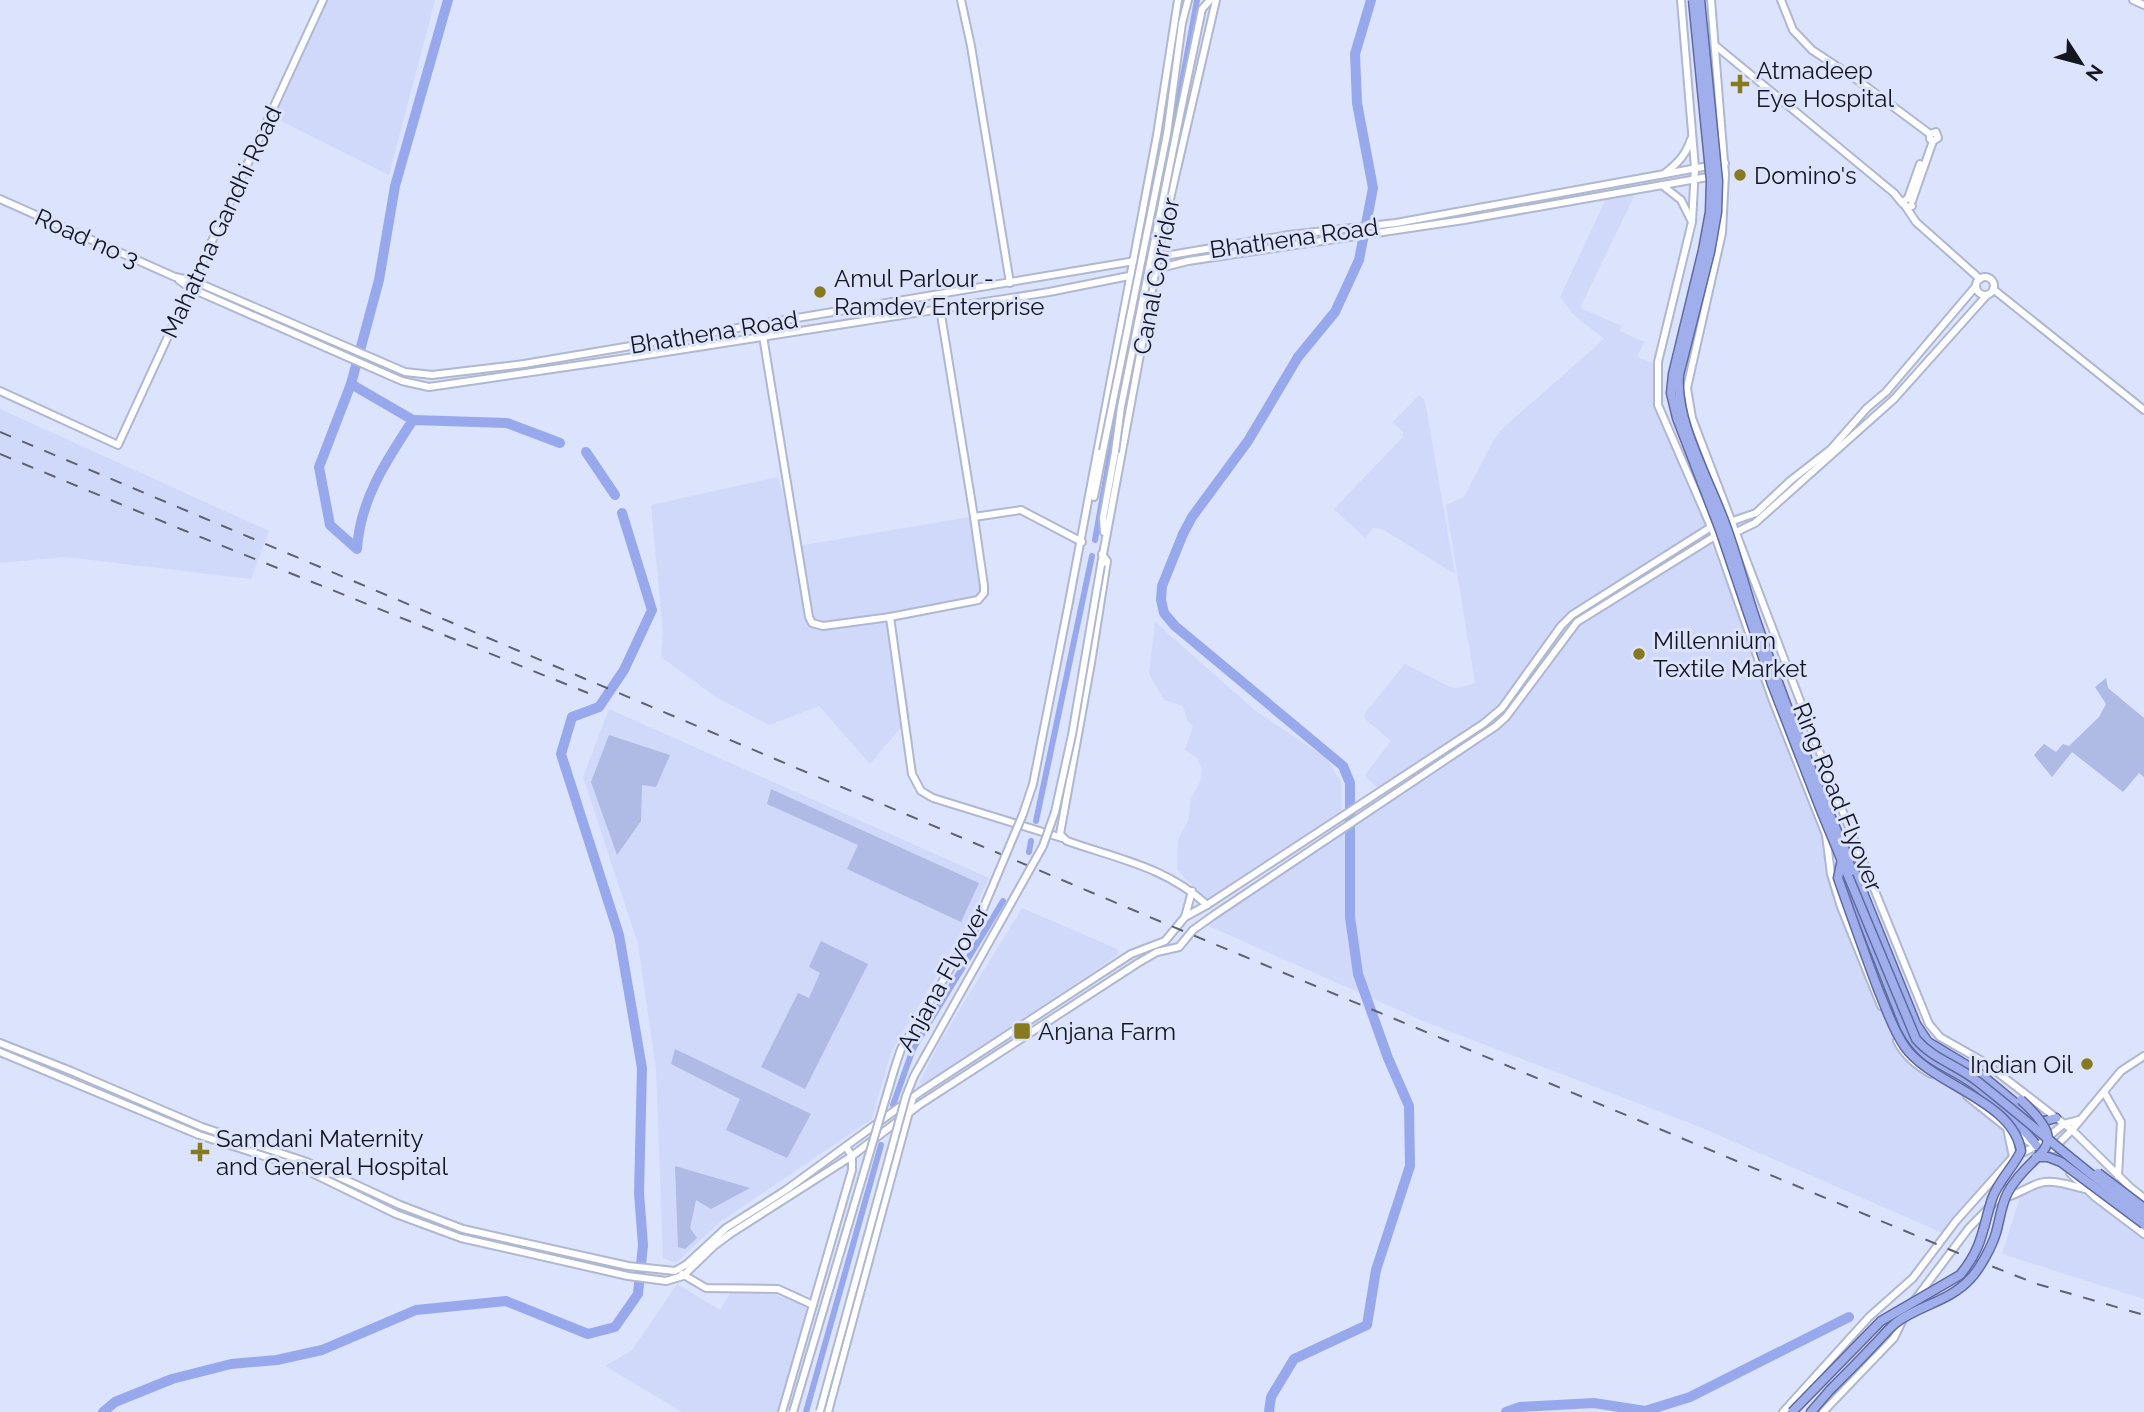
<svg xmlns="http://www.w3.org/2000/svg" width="2144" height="1412" viewBox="0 0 2144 1412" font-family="Raleway,sans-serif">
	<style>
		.built { fill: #d1d9fa }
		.green { fill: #afbae5 }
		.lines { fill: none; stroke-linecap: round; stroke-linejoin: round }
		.canal { stroke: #98a8ec; stroke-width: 6 }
		.river { stroke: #98a8ec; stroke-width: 10 }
		.tertiary-casing { stroke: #b0b7d0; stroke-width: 10 }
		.secondary-casing { stroke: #b0b7d0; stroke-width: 10 }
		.trunk-casing { stroke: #5f6ba1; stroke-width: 11 }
		.tertiary { stroke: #fff; stroke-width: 6 }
		.secondary { stroke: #fff; stroke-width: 6 }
		.trunk { stroke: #a0aeec; stroke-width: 8 }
		.rail { stroke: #5e6171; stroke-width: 2; stroke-dasharray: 12 12; stroke-linecap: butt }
		.secondary-bridge-casing { stroke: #b0b7d0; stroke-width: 10; stroke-linecap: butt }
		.trunk-bridge-casing { stroke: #5f6ba1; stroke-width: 11; stroke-linecap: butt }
		.secondary-bridge { stroke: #fff; stroke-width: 6 }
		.trunk-bridge { stroke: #a0aeec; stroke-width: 8 }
		.poi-dot { fill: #86791e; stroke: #dce3fd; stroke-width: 2.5 }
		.labels { text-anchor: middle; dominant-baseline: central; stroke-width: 6; stroke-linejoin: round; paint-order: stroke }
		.poi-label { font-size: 24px; fill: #14161f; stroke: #dce3fd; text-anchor: start }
		.street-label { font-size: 24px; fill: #14161f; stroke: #dce3fd }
	</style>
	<rect width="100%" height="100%" fill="#dce3fd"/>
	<!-- built -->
	<g class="built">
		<polygon points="326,0 435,0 389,175 273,117"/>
		<polygon points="1636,192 1580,308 1622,326 1620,331 1644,342 1637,357 1656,364 1656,403 1706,527 1571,614 1501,707 1380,791 1365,775 1391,741 1365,719 1364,714 1405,664 1450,687 1457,688 1475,683 1446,505 1464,497 1493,441 1503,428 1604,339 1575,316 1560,297 1607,197"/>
		<polygon points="1419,395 1425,401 1455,574 1382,529 1373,528 1365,538 1334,509 1403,437 1403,432 1393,422"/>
		<polygon points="0,409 269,531 251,579 66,557 0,563"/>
		<polygon points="778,477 798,546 969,517 984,602 895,620 910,717 870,764 819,706 769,725 716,697 661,657 663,633 651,505"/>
		<polygon points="1711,543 1824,835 1829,874 1863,968 1889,1026 1902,1052 1930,1075 1967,1098 2006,1129 2011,1158 1945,1234 1700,1127 1428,1023 1204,924 1495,733 1505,725 1578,623"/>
		<polygon points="1155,622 1256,711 1326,758 1341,782 1342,813 1207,900 1177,870 1178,840 1188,821 1191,798 1200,782 1202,769 1197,758 1185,750 1193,726 1187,720 1183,706 1164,700 1149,674"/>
		<polygon points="609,709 989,878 968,923 891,1052 872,1119 720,1222 676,1263 663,1258 656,1069 638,944 583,777"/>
		<polygon points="1022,908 1117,949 1119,954 922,1087 920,1081 941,1040"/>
		<polygon points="2041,1184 2068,1186 2088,1192 2144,1237 2144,1299 2002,1254 2020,1197"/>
		<polygon points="677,1284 720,1310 731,1292 766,1291 812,1308 777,1412 682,1412 605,1366 632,1350"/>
	</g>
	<!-- green -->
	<g class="green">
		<polygon points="2106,678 2108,688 2144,718 2144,777 2139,773 2123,792 2072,752 2052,777 2034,755 2044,744 2056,752 2063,744 2069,746 2099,717 2106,704 2095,687"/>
		<polygon points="609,735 670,755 656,787 642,785 641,821 617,855 591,782"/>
		<polygon points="771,789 979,883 961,922 847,869 858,845 767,804"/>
		<polygon points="821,941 868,964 805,1089 761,1067 798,993 809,998 820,973 809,967"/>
		<polygon points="675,1049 811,1114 787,1158 726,1130 740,1099 671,1064"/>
		<polygon points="675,1166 750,1188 711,1209 696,1200 690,1228 697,1238 685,1249 678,1247"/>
	</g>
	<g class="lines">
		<!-- canal -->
		<g class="canal">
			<polyline points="1147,256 1168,159 1197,0"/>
			<polyline points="1095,540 1141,281"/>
			<polyline points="1036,821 1092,556"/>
			<polyline points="1029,852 1031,841"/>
			<polyline points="893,1105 913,1049 1003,901"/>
			<polyline points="806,1412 881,1145"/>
		</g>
		<!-- river -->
		<g class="river">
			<path d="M448,0L395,186L379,280L351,384L319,467L330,525L357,549C360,500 386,461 413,420L507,423L560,443"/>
			<polyline points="351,384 413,420"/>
			<polyline points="586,452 615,495"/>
			<polyline points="103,1412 115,1402 172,1379 231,1364 277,1360 322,1350 416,1310 506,1301 588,1334 615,1327 638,1294 643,1245 639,1193 642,1068 619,935 561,754 572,717 599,707 624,670 652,610 622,513"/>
			<polyline points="1269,1412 1271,1397 1294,1359 1367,1325 1376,1270 1410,1166 1409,1106 1388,1058 1358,974 1350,917 1350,783 1343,766 1175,626 1164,613 1161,600 1162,586 1183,534 1192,517 1248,441 1298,357 1335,312 1359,260 1373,188 1357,103 1355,54 1371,0"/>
			<polyline points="1506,1412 1520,1407 1594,1403 1645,1411 1690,1397 1849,1317"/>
		</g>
		<defs>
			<g id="tertiary">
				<polyline points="961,0 971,46 1010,283"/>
				<polyline points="1681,0 1695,168 1692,222 1658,362 1658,405 1715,536 1773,701 1826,835 1831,874 1841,907 1881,1006"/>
				<polyline points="1711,0 1725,174 1722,233 1687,388 1692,418 1838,800 1929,1024 1940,1037 1984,1062 2072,1130 2131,1188 2144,1198"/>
				<polyline points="1781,0 1793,30 1812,50 1856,79 1930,134 1930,139 1933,141"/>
				<polyline points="2133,0 2144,5"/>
				<polyline points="1716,46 1894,193 1903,204"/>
				<path d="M1664,174C1677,164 1686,155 1691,139"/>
				<polyline points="1662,185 1681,200 1691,220"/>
				<polyline points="0,199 175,277 194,281 405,372 432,375 524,364 1289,235 1396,223 1725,163"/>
				<polyline points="1912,201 1933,141 1938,138 1936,132 1930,134"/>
				<polyline points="1912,206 1906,207 1903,202 1908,198 1920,164"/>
				<polyline points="1906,207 1916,222 1980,279"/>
				<circle cx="1985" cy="286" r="9"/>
				<polyline points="179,280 190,288 402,381 429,387 621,359 1049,292 1129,276 1188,261 1464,220 1725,174"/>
				<polyline points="1993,289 2144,410"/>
				<polyline points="938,296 974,517 1021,510 1082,542"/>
				<polyline points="761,324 809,617 812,623 823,626 890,617 978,600 984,593 984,586 974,517"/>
				<polyline points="0,391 118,445 323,0"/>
				<polyline points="1727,523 1756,513 1790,481 1831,449 1867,408 1886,392 1976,286"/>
				<polyline points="1732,534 1755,523 1894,399 1987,295"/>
				<path d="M1102,554L1107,561L1091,663L1060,834L1067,841C1118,859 1166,867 1207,905"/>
				<polyline points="890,617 912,774 921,791 933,798 1062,838"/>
				<polyline points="1185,917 1192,891"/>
				<path d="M1897,1041C1905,1056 1916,1065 1931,1074"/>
				<polyline points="2104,1092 2121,1122 2118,1176"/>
				<polyline points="1967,1096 2007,1128 2055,1158"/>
				<polyline points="2007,1128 2013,1157"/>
				<polyline points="2053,1149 2072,1130 2121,1071 2144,1056"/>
				<polyline points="2070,1173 2095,1197 2144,1234"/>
				<path d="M2002,1198C2017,1196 2026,1187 2040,1183C2053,1179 2072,1186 2085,1189"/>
				<polyline points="782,1412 852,1170 852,1156 846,1147"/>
				<polyline points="828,1412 913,1097"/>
				<polyline points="1783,1412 1869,1317 1913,1278 1956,1221 2013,1157 2037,1146 2064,1124 2079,1120"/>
				<polyline points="1823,1412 1894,1338 1908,1309 1969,1228 2008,1188"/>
			</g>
			<g id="secondary">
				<polyline points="1183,100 1202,9 1210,0"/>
				<polyline points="1167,134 1182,23 1188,0"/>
				<polyline points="1094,497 1103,451"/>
				<polyline points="1104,532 1103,518 1115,452"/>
				<polyline points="1101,565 1164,225 1216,0"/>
				<polyline points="1068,607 1157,135 1178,0"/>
				<polyline points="0,1043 71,1071 202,1127 307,1162 400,1205 463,1229 628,1266 675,1271 687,1264 726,1228 786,1190 920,1092 1131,954 1165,941 1185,917 1207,905 1483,724 1502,708 1561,626 1572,615 1711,527"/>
				<polyline points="0,1052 199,1135 304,1169 396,1214 461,1238 628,1276 666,1281 683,1276 714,1246 730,1234 852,1156 919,1105 1138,963 1157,952 1179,947 1193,930 1214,915 1496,726 1506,717 1577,622 1715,536"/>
				<polyline points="682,1274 706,1288 778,1289 813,1305"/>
			</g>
			<g id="trunk">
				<polyline points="1851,863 1916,1024 1928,1042 1978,1072 2036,1120 2045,1121 2056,1118"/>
				<path d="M1849,885L1905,1028C1924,1064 1945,1063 1975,1085C2002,1105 2016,1120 2037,1146"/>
				<polyline points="1811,1412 1830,1390"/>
			</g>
		</defs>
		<!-- tertiary casing -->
		<use href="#tertiary" class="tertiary-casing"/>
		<!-- secondary casing -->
		<use href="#secondary" class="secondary-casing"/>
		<!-- trunk casing -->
		<use href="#trunk" class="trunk-casing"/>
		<!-- tertiary -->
		<use href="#tertiary" class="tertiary"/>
		<!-- secondary -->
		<use href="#secondary" class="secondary"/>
		<!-- trunk -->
		<use href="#trunk" class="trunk"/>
		<!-- rail -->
		<g class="rail">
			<polyline points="0,432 1171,926 1958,1253 2037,1284 2144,1315"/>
			<polyline points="0,454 183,530 588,693"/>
		</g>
		<defs>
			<g id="secondary-bridge">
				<polyline points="1103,451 1167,134"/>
				<polyline points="1115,452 1121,407 1183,100"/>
				<polyline points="820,1411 906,1096 914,1076 1043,846 1055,812 1072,735 1101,565"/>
				<polyline points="793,1412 895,1067 901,1049 975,928 1023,814 1033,784 1068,607"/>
			</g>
			<g id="trunk-bridge">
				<path d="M1693,0L1711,181L1710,212L1703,250L1673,374L1671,393L1677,418L1720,530L1772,684L1822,813L1916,1039C1933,1059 1957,1065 1977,1081C2033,1125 2086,1173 2144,1215"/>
				<path d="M1700,0L1718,181L1717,212L1710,252L1679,375C1675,422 1710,481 1726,526C1737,556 1745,588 1755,618C1783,699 1814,779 1848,857L1851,871"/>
				<polyline points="2036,1157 2048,1157 2061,1162 2144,1224"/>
				<polyline points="2098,1173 2144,1208"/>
				<path d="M1830,1390C1845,1375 1860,1360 1875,1344C1882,1337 1889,1328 1897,1322C1920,1305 1950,1301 1970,1279C1980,1269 1992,1246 1996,1233C2000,1219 2001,1205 2008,1192C2032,1148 2077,1152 2021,1100"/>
				<path d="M1792,1412L1881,1321L1960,1275C1983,1247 1982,1230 1992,1199C1998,1181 2013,1168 2021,1151C2013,1100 1932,1085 1905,1047C1893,1030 1886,1008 1878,989C1864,952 1851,915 1838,878L1842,859"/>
			</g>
		</defs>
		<!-- secondary-bridge casing -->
		<use href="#secondary-bridge" class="secondary-bridge-casing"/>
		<!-- trunk-bridge casing -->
		<use href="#trunk-bridge" class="trunk-bridge-casing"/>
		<!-- secondary-bridge -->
		<use href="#secondary-bridge" class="secondary-bridge"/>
		<!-- trunk-bridge -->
		<use href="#trunk-bridge" class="trunk-bridge"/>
	</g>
	<!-- markers -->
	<g class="poi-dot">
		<path d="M1736.5 73.5h7v7h7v7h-7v7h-7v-7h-7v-7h7z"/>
		<circle cx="1740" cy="175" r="7"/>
		<circle cx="820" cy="292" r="7"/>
		<circle cx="1639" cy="654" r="7"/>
		<rect x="1013" y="1022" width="18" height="18" rx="3.5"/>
		<circle cx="2087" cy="1064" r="7"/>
		<path d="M196.5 1141.5h7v7h7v7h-7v7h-7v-7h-7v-7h7z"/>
	</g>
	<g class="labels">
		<!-- poi labels -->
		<g class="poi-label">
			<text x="1756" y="70">Atmadeep<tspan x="1756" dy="28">Eye Hospital</tspan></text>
			<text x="1754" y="175">Domino's</text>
			<text x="834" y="278">Amul Parlour -<tspan x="834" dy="28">Ramdev Enterprise</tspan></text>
			<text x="1653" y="640">Millennium<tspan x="1653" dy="28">Textile Market</tspan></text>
			<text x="1038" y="1031">Anjana Farm</text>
			<text x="2073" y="1064" text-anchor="end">Indian Oil</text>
			<text x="216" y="1138">Samdani Maternity<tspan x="216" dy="28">and General Hospital</tspan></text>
		</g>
		<!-- street labels -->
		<g class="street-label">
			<text transform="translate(221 222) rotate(-65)">Mahatma Gandhi Road</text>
			<text transform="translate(87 238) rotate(24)">Road no 3</text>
			<text transform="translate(1294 238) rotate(-8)">Bhathena Road</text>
			<text transform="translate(1156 276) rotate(-79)">Canal Corridor</text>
			<text transform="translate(714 332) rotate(-9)">Bhathena Road</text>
			<text transform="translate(1838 797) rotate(68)">Ring Road Flyover</text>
			<text transform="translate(943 978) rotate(-61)">Anjana Flyover</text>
		</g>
	</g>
	<!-- north arrow -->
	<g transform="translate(2081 63) rotate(126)" stroke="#dce3fd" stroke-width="5" paint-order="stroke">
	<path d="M0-5L12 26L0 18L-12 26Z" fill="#14161f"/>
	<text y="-10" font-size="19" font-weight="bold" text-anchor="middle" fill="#14161f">N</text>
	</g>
</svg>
